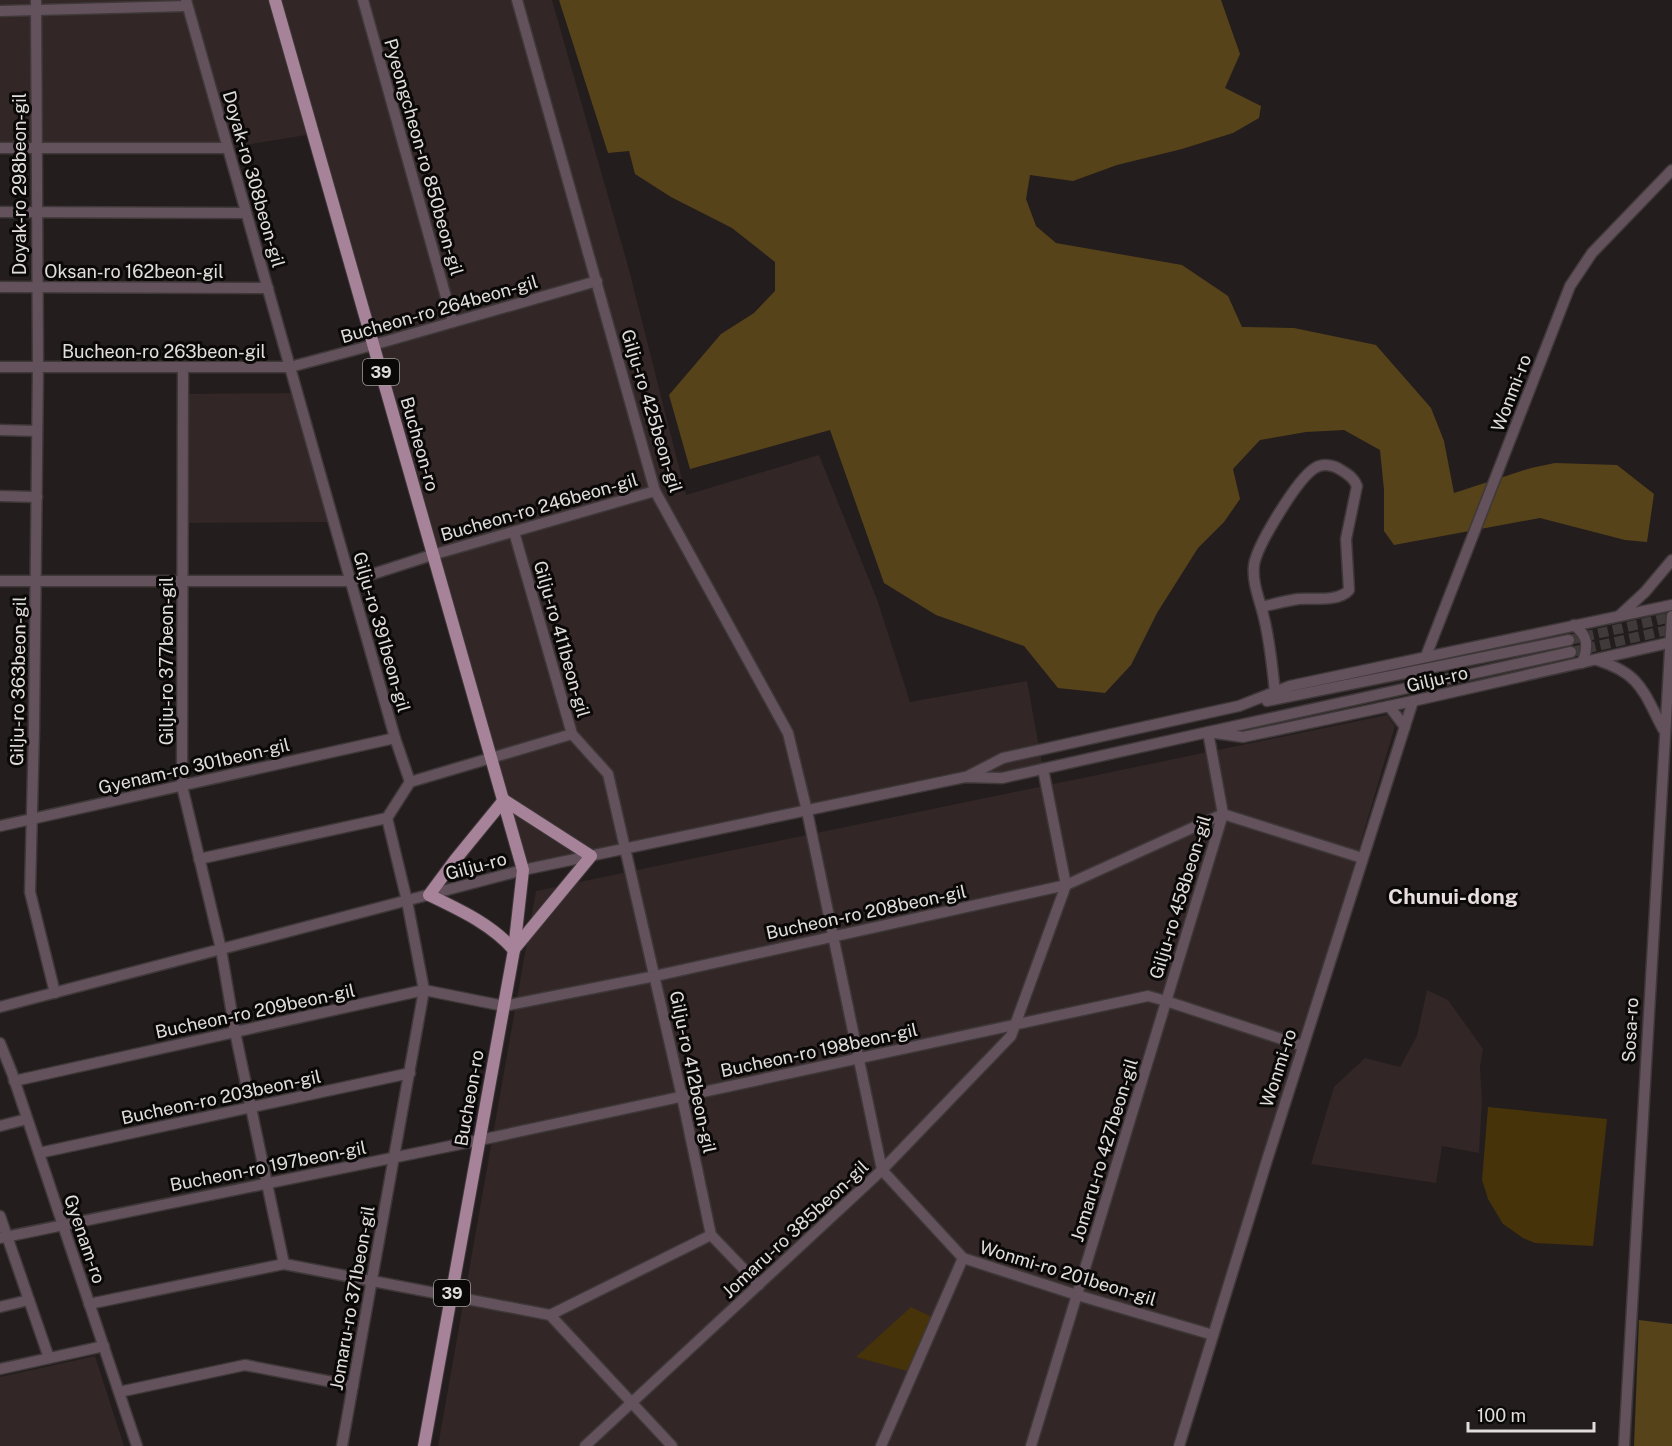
<svg xmlns="http://www.w3.org/2000/svg" width="1672" height="1446" viewBox="0 0 1672 1446" font-family="'Public Sans',sans-serif">
	<style>
		.built { fill: #322626 }
		.green { fill: #463309 }
		.forest { fill: #57431a }
		.lines { fill: none; stroke-linecap: round; stroke-linejoin: round }
		.minor-tunnel { stroke: #403a3a; stroke-width: 10; stroke-dasharray: 10 5; stroke-linecap: butt }
		.minor-casing { stroke: #3e3838; stroke-width: 13 }
		.major-casing { stroke: #3e3838; stroke-width: 14 }
		.minor { stroke: #63515c; stroke-width: 10 }
		.major { stroke: #a78399; stroke-width: 12 }
		.labels { text-anchor: middle; dominant-baseline: central; stroke-width: 6; stroke-linejoin: round; paint-order: stroke }
		.shield { fill: #0b0808; stroke: #a19d9d; stroke-width: 1.5 }
		.shield-label { font-size: 16px; font-weight: bold; fill: #e1dddd }
		.street-label { font-size: 18px; fill: #e1dddd; stroke: #0b0808 }
		.quarter-label { font-size: 21px; font-weight: bold; fill: #e7dfdf; stroke: #0b0808 }
	</style>
	<rect width="100%" height="100%" fill="#231d1d"/>
	<!-- built -->
	<g class="built">
		<polygon points="0,0 552,0 628,266 686,495 819,455 878,602 910,702 1027,681 1043,769 523,870 313,134 227,148 0,148"/>
		<polygon points="297,393 334,522 183,523 183,394"/>
		<polygon points="1387,715 1395,726 1326,960 1172,1446 438,1446 536,891"/>
		<polygon points="1427,990 1448,1000 1483,1049 1480,1066 1482,1101 1479,1153 1442,1146 1436,1183 1311,1164 1334,1087 1365,1058 1400,1067 1417,1036"/>
		<polygon points="95,1356 124,1446 0,1446 0,1377"/>
	</g>
	<!-- green -->
	<g class="green">
		<polygon points="1488,1107 1607,1119 1593,1246 1535,1243 1523,1238 1503,1224 1488,1199 1482,1180"/>
		<polygon points="911,1307 932,1317 907,1371 856,1357"/>
	</g>
	<!-- forest -->
	<g class="forest">
		<polygon points="559,0 1221,0 1240,54 1225,88 1261,106 1259,118 1233,133 1182,149 1117,165 1073,181 1030,175 1026,199 1036,226 1056,243 1182,265 1228,296 1242,327 1294,328 1376,345 1431,408 1444,441 1454,493 1531,468 1555,463 1617,465 1654,494 1647,542 1625,540 1540,518 1394,545 1384,531 1384,490 1380,450 1344,430 1306,432 1260,440 1233,469 1240,499 1224,522 1198,548 1157,613 1131,665 1105,693 1058,688 1024,646 936,615 884,583 830,430 690,469 669,395 721,334 754,313 775,291 775,262 732,228 671,197 635,174 629,151 608,153"/>
		<polygon points="1639,1320 1672,1324 1672,1446 1634,1446"/>
	</g>
	<g class="lines">
		<!-- minor-tunnel -->
		<g class="minor-tunnel">
			<polyline points="1569,640 1672,617"/>
			<polyline points="1571,652 1672,629"/>
		</g>
		<defs>
			<g id="minor">
				<polyline points="36,0 38,367 34,730 30,892 55,993"/>
				<polyline points="186,0 395,738 410,782"/>
				<polyline points="363,0 453,322"/>
				<polyline points="517,0 655,491 788,733 807,811 882,1170 963,1258 1077,1295 1213,1335"/>
				<polyline points="0,11 187,6"/>
				<polyline points="0,148 227,148"/>
				<polyline points="0,212 246,213"/>
				<polyline points="0,287 268,288"/>
				<polyline points="0,367 290,367 373,345 597,281"/>
				<polyline points="183,367 182,786 221,949 235,1032 284,1264"/>
				<polyline points="0,430 37,431"/>
				<polyline points="0,496 37,497"/>
				<polyline points="514,532 572,734 608,774 682,1097 711,1235 759,1285"/>
				<polyline points="0,581 351,581 432,555 655,491"/>
				<path d="M1261,607C1273,604 1286,601 1298,599C1313,598 1339,602 1349,590L1346,539L1357,486C1354,478 1348,474 1341,470C1334,465 1323,463 1315,468C1298,478 1257,545 1254,565C1252,582 1259,598 1263,614C1270,640 1272,666 1275,692"/>
				<polyline points="1619,616 1645,592 1672,560"/>
				<path d="M1574,625C1588,636 1589,646 1582,663"/>
				<polyline points="1426,656 1570,286 1592,253 1672,170"/>
				<path d="M1597,660C1641,674 1643,691 1663,729"/>
				<polyline points="1267,701 1569,640"/>
				<polyline points="1389,706 1405,727"/>
				<polyline points="968,776 1003,758 1239,706 1290,686 1672,605"/>
				<polyline points="410,782 572,734"/>
				<polyline points="0,826 395,738"/>
				<polyline points="199,859 387,818"/>
				<polyline points="0,1007 523,870 965,777 1002,778 1208,732 1243,737 1413,701 1672,642"/>
				<polyline points="0,1043 12,1073 137,1446"/>
				<polyline points="14,1081 424,990 504,1006 655,976 1066,885 1223,814 1362,858"/>
				<polyline points="0,1126 27,1119"/>
				<polyline points="39,1153 410,1073"/>
				<polyline points="0,1216 49,1358"/>
				<polyline points="0,1238 480,1140 1148,996 1166,1001 1303,1046"/>
				<polyline points="89,1304 284,1264 550,1315 672,1446"/>
				<polyline points="0,1307 29,1300"/>
				<polyline points="550,1315 711,1235"/>
				<polyline points="0,1369 104,1346"/>
				<polyline points="119,1392 245,1365 353,1386"/>
				<polyline points="342,1446 424,990 407,901 387,818 410,782"/>
				<polyline points="585,1446 882,1170 1011,1036 1066,885 1043,769"/>
				<polyline points="881,1446 963,1258"/>
				<polyline points="1031,1446 1223,814 1208,732 1571,652"/>
				<polyline points="1179,1446 1267,1160 1413,701"/>
				<polyline points="1624,1446 1672,616"/>
			</g>
			<g id="major">
				<polyline points="275,0 523,870 514,950 424,1446"/>
				<polyline points="504,800 591,856 515,948"/>
				<path d="M504,800L455,860L429,895C460,910 491,924 514,950"/>
			</g>
		</defs>
		<!-- minor casing -->
		<use href="#minor" class="minor-casing"/>
		<!-- major casing -->
		<use href="#major" class="major-casing"/>
		<!-- minor -->
		<use href="#minor" class="minor"/>
		<!-- major -->
		<use href="#major" class="major"/>
	</g>
	<g class="labels">
		<!-- shield labels -->
		<g class="shield">
			<rect x="363" y="359" width="36" height="26" rx="4.5"/>
			<rect x="434" y="1280" width="36" height="26" rx="4.5"/>
		</g>
		<g class="shield-label">
			<text x="381" y="372">39</text>
			<text x="452" y="1293">39</text>
		</g>
		<!-- street labels -->
		<g class="street-label">
			<text transform="translate(424 157) rotate(74)">Pyeongcheon-ro 850beon-gil</text>
			<text transform="translate(254 179) rotate(74)">Doyak-ro 308beon-gil</text>
			<text transform="translate(19 184) rotate(-90)">Doyak-ro 298beon-gil</text>
			<text x="134" y="271">Oksan-ro 162beon-gil</text>
			<text transform="translate(439 309) rotate(-16)">Bucheon-ro 264beon-gil</text>
			<text x="164" y="351">Bucheon-ro 263beon-gil</text>
			<text transform="translate(1511 393) rotate(-69)">Wonmi-ro</text>
			<text transform="translate(652 411) rotate(73)">Gilju-ro 425beon-gil</text>
			<text transform="translate(420 444) rotate(74)">Bucheon-ro</text>
			<text transform="translate(539 507) rotate(-16)">Bucheon-ro 246beon-gil</text>
			<text transform="translate(382 632) rotate(74)">Gilju-ro 391beon-gil</text>
			<text transform="translate(562 639) rotate(74)">Gilju-ro 411beon-gil</text>
			<text transform="translate(166 661) rotate(-90)">Gilju-ro 377beon-gil</text>
			<text transform="translate(1437 679) rotate(-13)">Gilju-ro</text>
			<text transform="translate(18 681) rotate(-89)">Gilju-ro 363beon-gil</text>
			<text transform="translate(194 766) rotate(-13)">Gyenam-ro 301beon-gil</text>
			<text transform="translate(476 866) rotate(-15)">Gilju-ro</text>
			<text transform="translate(1180 897) rotate(-73)">Gilju-ro 458beon-gil</text>
			<text transform="translate(866 912) rotate(-12)">Bucheon-ro 208beon-gil</text>
			<text transform="translate(255 1011) rotate(-12)">Bucheon-ro 209beon-gil</text>
			<text transform="translate(1630 1030) rotate(-87)">Sosa-ro</text>
			<text transform="translate(819 1050) rotate(-12)">Bucheon-ro 198beon-gil</text>
			<text transform="translate(1278 1068) rotate(-72)">Wonmi-ro</text>
			<text transform="translate(693 1072) rotate(78)">Gilju-ro 412beon-gil</text>
			<text transform="translate(221 1097) rotate(-12)">Bucheon-ro 203beon-gil</text>
			<text transform="translate(469 1098) rotate(-80)">Bucheon-ro</text>
			<text transform="translate(1104 1150) rotate(-73)">Jomaru-ro 427beon-gil</text>
			<text transform="translate(268 1166) rotate(-11)">Bucheon-ro 197beon-gil</text>
			<text transform="translate(795 1229) rotate(-43)">Jomaru-ro 385beon-gil</text>
			<text transform="translate(85 1239) rotate(71)">Gyenam-ro</text>
			<text transform="translate(1068 1273) rotate(17)">Wonmi-ro 201beon-gil</text>
			<text transform="translate(352 1298) rotate(-80)">Jomaru-ro 371beon-gil</text>
		</g>
		<!-- quarter labels -->
		<g class="quarter-label">
			<text x="1453" y="896">Chunui-dong</text>
		</g>
	</g>
	<!-- scale -->
	<path d="M1468 1422v9h126v-9" fill="none" stroke="#e1dddd" stroke-width="3"/>
	<text x="1477" y="1422" font-size="18" fill="#e1dddd" stroke="#0b0808" stroke-width="4.5" paint-order="stroke">100 m</text>
</svg>
